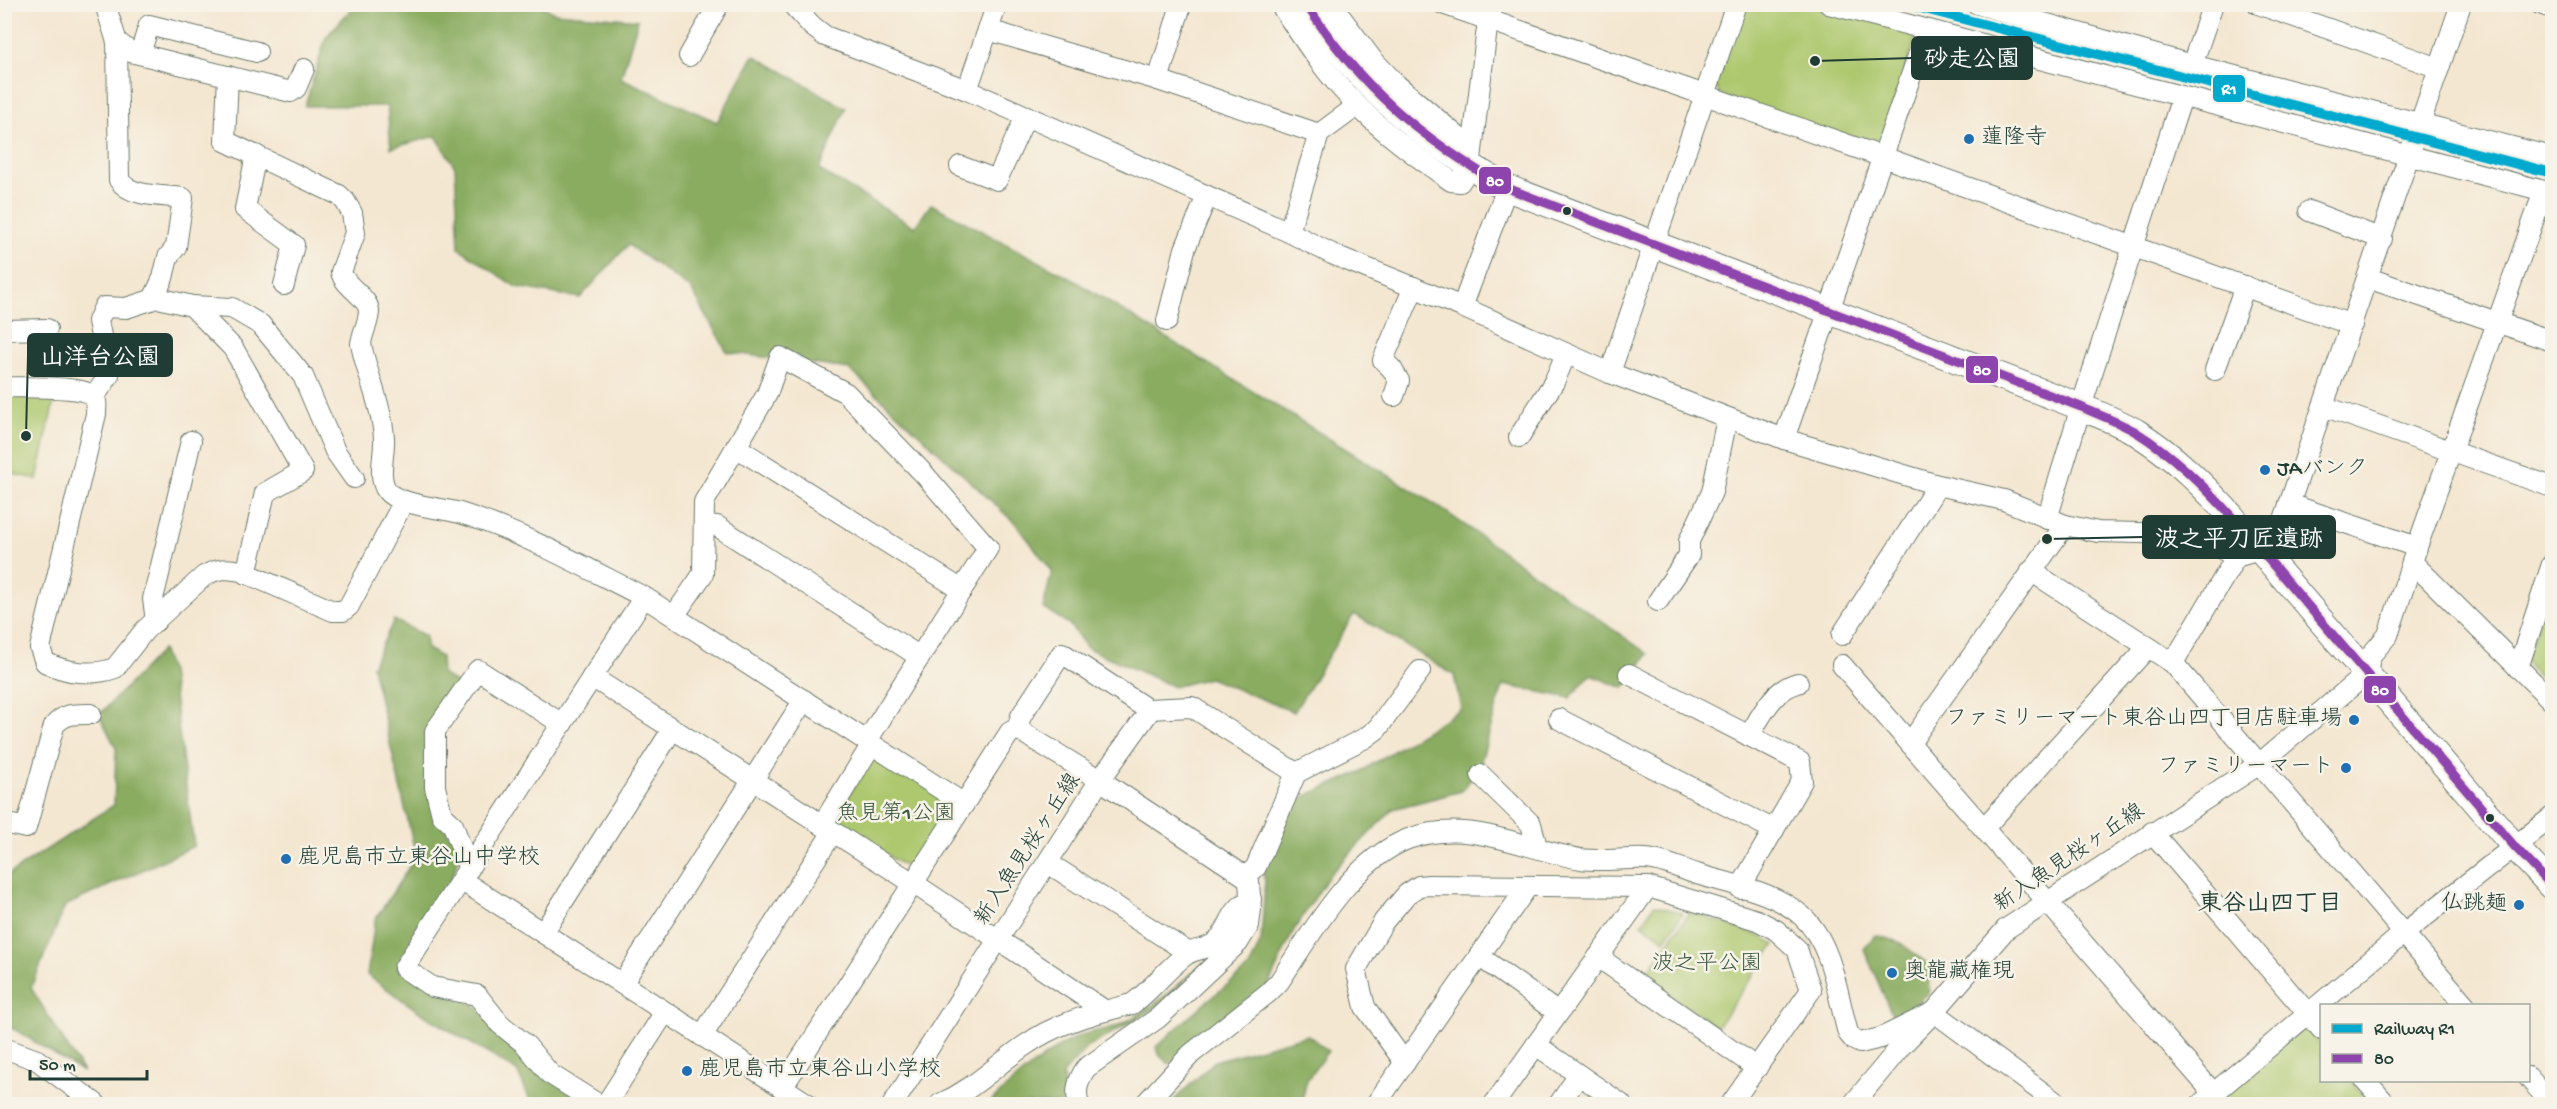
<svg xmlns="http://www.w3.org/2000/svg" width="2557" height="1109" viewBox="0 0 2557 1109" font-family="'Gochi Hand','Klee One',sans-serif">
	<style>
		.green { fill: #adc86e; stroke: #668251; stroke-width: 1.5 }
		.forest { fill: #8aac61; stroke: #54744a; stroke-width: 1.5 }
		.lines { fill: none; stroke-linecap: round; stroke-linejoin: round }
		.minor-casing { stroke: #6a786b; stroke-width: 22 }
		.major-casing { stroke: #6a786b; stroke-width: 28 }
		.minor { stroke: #fff; stroke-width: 20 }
		.major { stroke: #fff; stroke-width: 26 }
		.bus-1-casing { stroke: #f7f3e8; stroke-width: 14 }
		.bus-1 { stroke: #8e44ad; stroke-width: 9 }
		.rail-1-casing { stroke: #f7f3e8; stroke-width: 15 }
		.rail-1 { stroke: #00a9ce; stroke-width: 10 }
		.poi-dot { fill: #1f6fb2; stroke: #f7f3e8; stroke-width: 2 }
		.bus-dot { fill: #1f3d34; stroke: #f7f3e8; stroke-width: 2 }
		.labels { text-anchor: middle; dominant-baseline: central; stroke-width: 5; stroke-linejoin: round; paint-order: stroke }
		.poi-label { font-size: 22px; fill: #1f3d34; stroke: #f7f3e8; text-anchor: start }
		.park-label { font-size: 22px; fill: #3b5940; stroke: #f7f3e8 }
		.street-label { font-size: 22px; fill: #1f3d34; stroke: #f7f3e8 }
		.neighbourhood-label { font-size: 24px; font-weight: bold; fill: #1f3d34; stroke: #f7f3e8 }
		.leader { fill: none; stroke: #1f3d34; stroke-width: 2 }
		.callout-dot { fill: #1f3d34; stroke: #f7f3e8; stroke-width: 2 }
		.callout { fill: #1f3d34; stroke: #1f3d34; stroke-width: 2 }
		.callout-label { font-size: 24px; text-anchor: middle; font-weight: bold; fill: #fff }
		.line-badge { stroke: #f7f3e8; stroke-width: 2 }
		.badge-label { font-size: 16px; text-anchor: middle; font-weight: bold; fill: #fff }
	</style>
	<rect width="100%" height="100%" fill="#f7f3e8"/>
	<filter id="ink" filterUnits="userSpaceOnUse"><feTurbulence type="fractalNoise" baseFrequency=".0167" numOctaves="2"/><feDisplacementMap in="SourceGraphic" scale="12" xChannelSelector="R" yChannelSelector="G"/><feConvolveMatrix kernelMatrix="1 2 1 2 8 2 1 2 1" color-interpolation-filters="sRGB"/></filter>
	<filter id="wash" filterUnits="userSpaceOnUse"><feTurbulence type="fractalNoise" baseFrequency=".008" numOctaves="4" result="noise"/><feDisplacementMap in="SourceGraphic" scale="24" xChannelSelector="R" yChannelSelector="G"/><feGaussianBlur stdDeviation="1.35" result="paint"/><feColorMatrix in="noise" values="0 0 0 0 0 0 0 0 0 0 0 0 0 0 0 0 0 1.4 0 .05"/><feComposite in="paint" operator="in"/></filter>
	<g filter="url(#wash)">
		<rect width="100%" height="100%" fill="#f4e7d1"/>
		<!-- green -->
		<g class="green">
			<polygon points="1741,5 1814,5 1912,30 1916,38 1880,143 1872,146 1720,95 1714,84"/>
			<polygon points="11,395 55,397 37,479 5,472 4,399"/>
			<polygon points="2552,579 2552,690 2529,667 2526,660"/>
			<polygon points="877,755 952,803 951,811 914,872 834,822 869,759"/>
			<polygon points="1654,905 1683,913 1665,940 1642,924"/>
			<polygon points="1690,912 1755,934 1775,944 1717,1027 1644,977"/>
			<polygon points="2301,1029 2309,1030 2321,1046 2322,1080 2351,1081 2372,1104 2211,1104"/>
		</g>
		<!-- forest -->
		<g class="forest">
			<polygon points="355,5 540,5 555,13 638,20 621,78 717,122 754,55 846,108 819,170 915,227 931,204 1070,278 1436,505 1648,654 1624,688 1590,675 1570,698 1503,685 1479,768 1462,791 1393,809 1330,874 1294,930 1268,986 1169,1064 1160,1056 1156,1047 1208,1000 1249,968 1261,941 1265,882 1262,867 1296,800 1360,772 1461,709 1454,675 1354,614 1294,712 1209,678 1174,687 1087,648 1069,624 1043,608 1052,571 1017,525 849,369 727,352 691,289 628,245 580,298 516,287 459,248 455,167 436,136 391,148 387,106 305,106 326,37"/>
			<polygon points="394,620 426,636 426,648 441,657 442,674 459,685 431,728 459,858 449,886 397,968 470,1002 589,1104 538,1104 530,1100 517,1071 424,1015 367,975 375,920 416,856 372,666"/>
			<polygon points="162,650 171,672 194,846 65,906 31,988 83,1072 14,1029 5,1028 5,877 114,805 116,748 99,715"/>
			<polygon points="1875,935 1899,942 1928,964 1929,993 1904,1014 1893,1017 1864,949"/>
			<path d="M1207,960L1156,1008L1086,1048L1063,1074L1065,1104H988C1016,1079 1045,1052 1079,1036C1091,1030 1107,1031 1119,1025C1152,1010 1180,983 1207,960Z"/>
			<polygon points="1308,1035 1328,1051 1307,1080 1301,1104 1170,1104 1215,1061"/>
		</g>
	</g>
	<g filter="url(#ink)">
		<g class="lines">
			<defs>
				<g id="minor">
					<polyline points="105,4 117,42 131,52 291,92 296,88 304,69"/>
					<polyline points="792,4 812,26 825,36 967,90 1289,232 1332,254 1462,307 1610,373 1784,439 1938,485 2004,500 2065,525 2098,532 2180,534 2218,547 2236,557 2260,550 2278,537 2461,4"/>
					<path d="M1280,4C1304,40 1327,76 1358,106C1386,135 1419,158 1451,181L1460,182L1470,167L1488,20L1494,4"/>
					<polyline points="1331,4 1372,59 1397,85 1464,142 1469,161"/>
					<polyline points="1443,4 1883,157 2352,325"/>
					<polyline points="1829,4 2552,193"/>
					<polyline points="1977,4 2192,65 2552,157"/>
					<polyline points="2258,4 2439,68"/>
					<polyline points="2540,4 2552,8"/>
					<polyline points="988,30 1158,80 1319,134"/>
					<polyline points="140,54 149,25 257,52"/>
					<polyline points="689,56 719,4"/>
					<polyline points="2192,65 2213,4"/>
					<path d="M228,76L225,141L339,195L345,201L352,213L355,233L341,272C345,288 368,296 369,311C369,322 362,333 361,344C367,375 382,406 384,438C385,455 377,477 387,491C397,505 443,508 460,513C524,533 584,567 644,597"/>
					<polyline points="1158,80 1181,5"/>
					<polyline points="967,90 997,4"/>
					<polyline points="256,155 245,209 294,245 284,285"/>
					<polyline points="960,166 997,180 1026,116"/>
					<polyline points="2309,211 2382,239"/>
					<polyline points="1289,232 1319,134 1357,106"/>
					<polyline points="2368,278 2552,341"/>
					<polyline points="154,297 192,306 233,348 303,471 265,493 246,574"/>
					<polyline points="192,306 232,308 261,325 303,376 335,451 354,478"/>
					<polyline points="1462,307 1507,188"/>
					<polyline points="1167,321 1185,249 1207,196"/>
					<polyline points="4,330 47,329"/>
					<polyline points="2215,370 2245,286"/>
					<polyline points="1610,373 1736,4"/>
					<path d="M4,387C23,388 82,385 93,396C98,401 96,408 96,414L40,648L45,662C65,673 93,676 115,668L145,630L204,576C218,568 227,568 241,571L333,611H343L349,606L404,501"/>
					<polyline points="1394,396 1399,381 1392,369 1383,360 1414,287"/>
					<path d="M94,397L109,375L98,321L104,307L126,308L151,300L154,297L163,278L168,257L176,247L183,198C164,195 131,198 119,180L117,42"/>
					<polyline points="2323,406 2552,487"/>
					<polyline points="1519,437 1554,382 1566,354"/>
					<polyline points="1784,439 1927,30"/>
					<polyline points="736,447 962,590"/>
					<polyline points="2289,504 2417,547"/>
					<polyline points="2047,519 2081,407 2182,97"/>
					<polyline points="704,525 717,526 920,657"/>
					<polyline points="2413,563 2552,701"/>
					<polyline points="2031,571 2173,663 2466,1006"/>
					<polyline points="1658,601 1689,555 1689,541 1712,492 1727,418"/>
					<polyline points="674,616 703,574 704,502 767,394 780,357 846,393 924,474 988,548 867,741"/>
					<polyline points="156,621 153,599 191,441"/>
					<polyline points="1842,635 1938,485"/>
					<polyline points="2173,663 2236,557"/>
					<polyline points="1842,665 2214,1094"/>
					<polyline points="2518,668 2552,564"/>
					<polyline points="1629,674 1800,762 1802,781 1740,888"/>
					<polyline points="592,677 913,883 1104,1010"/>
					<polyline points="1559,719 1774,830"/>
					<polyline points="1017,729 1021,716 1062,653 1147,709 1192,707 1296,773"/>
					<path d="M1749,736C1761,716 1773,689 1798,683"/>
					<polyline points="1910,743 2065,525"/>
					<polyline points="1481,775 1531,824 1537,847"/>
					<path d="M4,823L26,828L54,726C64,713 75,714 91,714"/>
					<polyline points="822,825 872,744"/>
					<polyline points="1984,828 2148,647"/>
					<polyline points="2152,832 2322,1030"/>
					<polyline points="1048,863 1189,953"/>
					<polyline points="469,869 453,825 442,815 435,787 435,731 478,670 562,724"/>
					<polyline points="1246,877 1256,867 1296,773 1365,738 1377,729 1420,671"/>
					<polyline points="461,880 808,1104"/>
					<polyline points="543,933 672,730"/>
					<polyline points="1479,956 1558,1013"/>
					<polyline points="1598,957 1757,1068"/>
					<polyline points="622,984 804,700"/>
					<polyline points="702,1036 833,832"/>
					<polyline points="1536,1045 1621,1104"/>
					<polyline points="4,1048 37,1060 96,1104"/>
					<polyline points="1405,1063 1365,1007 1356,969 1384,921 1407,894 1419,886 1429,885 1648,887 1757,920 1776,930 1797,949 1811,990 1731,1104"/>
					<polyline points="2528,1077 2552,1104"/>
					<polyline points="2365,1080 2386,1104"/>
					<path d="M782,1088L1010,732L1017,729L1100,780L1246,877L1249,882L1251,909L1249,925L1238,943L1158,1018L1086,1068C1079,1078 1074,1092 1079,1104"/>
					<polyline points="598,1104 550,1074 525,1044 500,1024 477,995 432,987 404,968 644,597 964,804"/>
					<polyline points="606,1104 665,1012"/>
					<polyline points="893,1104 1100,780 1151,709"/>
					<path d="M940,1104C974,1089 994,1067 1024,1046C1057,1022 1093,1014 1132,1004C1152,990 1167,968 1187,954C1197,948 1208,950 1217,941C1233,925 1228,912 1251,899"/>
					<path d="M1145,1104L1191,1054L1268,993L1279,982C1311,934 1352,860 1408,839C1469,817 1522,849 1581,859C1603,862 1624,858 1645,859C1663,860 1681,869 1697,874C1732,885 1774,891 1802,916C1833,944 1837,995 1848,1033L1854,1040L1860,1043L1881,1038L1934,1012L2006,929L2258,765L2366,674L2371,655L2388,635L2417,547L2544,191"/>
					<polyline points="1376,1104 1528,886"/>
					<polyline points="1494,1104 1648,887"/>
					<polyline points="1559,1104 1579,1075"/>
					<polyline points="1853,1104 1901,1046 1934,1012 2058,1104"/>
					<polyline points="2201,1104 2404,933 2552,817"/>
				</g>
				<path id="major" d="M1306,4C1360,88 1422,139 1507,188L2081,407C2099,415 2119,422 2136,432C2173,455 2203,485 2232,517L2515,847L2552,886"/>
			</defs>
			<!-- minor casing -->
			<use href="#minor" class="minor-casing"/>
			<!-- major casing -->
			<use href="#major" class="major-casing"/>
			<!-- minor -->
			<use href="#minor" class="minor"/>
			<!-- major -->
			<use href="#major" class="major"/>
			<defs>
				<path id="bus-1" d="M1306,4C1360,88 1422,139 1507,188L2081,407C2099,415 2119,422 2136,432C2173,455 2203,485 2232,517L2515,847L2552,886"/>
			</defs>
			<!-- bus-1 casing -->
			<use href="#bus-1" class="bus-1-casing"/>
			<!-- bus-1 -->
			<use href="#bus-1" class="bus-1"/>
			<defs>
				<polyline id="rail-1" points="1906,4 2552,173"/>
			</defs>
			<!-- rail-1 casing -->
			<use href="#rail-1" class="rail-1-casing"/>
			<!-- rail-1 -->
			<use href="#rail-1" class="rail-1"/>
		</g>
	</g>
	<!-- markers -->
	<g class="poi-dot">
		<circle cx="1969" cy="139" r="6"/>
		<circle cx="2265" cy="470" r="6"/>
		<circle cx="2354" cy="720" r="6"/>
		<circle cx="2346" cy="768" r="6"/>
		<circle cx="286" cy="859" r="6"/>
		<circle cx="2519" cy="905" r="6"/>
		<circle cx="1892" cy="973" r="6"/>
		<circle cx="687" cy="1071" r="6"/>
	</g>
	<g class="bus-dot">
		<circle cx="1567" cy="211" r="5"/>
		<circle cx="2490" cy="818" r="5"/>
	</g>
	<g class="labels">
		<!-- poi labels -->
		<g class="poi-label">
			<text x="1981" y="139">蓮隆寺</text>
			<text x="2277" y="470">JAバンク</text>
			<text x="2342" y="720" text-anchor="end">ファミリーマート東谷山四丁目店駐車場</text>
			<text x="2334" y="768" text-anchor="end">ファミリーマート</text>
			<text x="298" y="859">鹿児島市立東谷山中学校</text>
			<text x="2507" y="905" text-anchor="end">仏跳麺</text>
			<text x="1904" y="973">奥龍藏権現</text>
			<text x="699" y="1071">鹿児島市立東谷山小学校</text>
		</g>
		<!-- park labels -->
		<g class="park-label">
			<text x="896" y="815">魚見第1公園</text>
			<text x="1707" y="965">波之平公園</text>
		</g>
		<!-- street labels -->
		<g class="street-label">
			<text transform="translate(1029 850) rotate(-57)">新入魚見桜ヶ丘線</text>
			<text transform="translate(2070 859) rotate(-34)">新入魚見桜ヶ丘線</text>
		</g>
		<!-- neighbourhood labels -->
		<g class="neighbourhood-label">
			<text x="2270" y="905">東谷山四丁目</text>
		</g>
	</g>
	<!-- callouts -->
	<path class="leader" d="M1815 61L1912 58M26 436L28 355M2047 539L2143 537"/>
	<g class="callout-dot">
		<circle cx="1815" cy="61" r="6"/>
		<circle cx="26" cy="436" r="6"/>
		<circle cx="2047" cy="539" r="6"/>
	</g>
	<g class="callout">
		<rect x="1912" y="37" width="120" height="42" rx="6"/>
		<rect x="28" y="334" width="144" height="42" rx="6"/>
		<rect x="2143" y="516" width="192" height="42" rx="6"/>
	</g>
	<g class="callout-label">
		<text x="1972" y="66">砂走公園</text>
		<text x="100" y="364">山洋台公園</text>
		<text x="2239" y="546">波之平刀匠遺跡</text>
	</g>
	<g class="line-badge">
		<rect x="2212" y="74" width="34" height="29" rx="6" fill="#00a9ce"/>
		<rect x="1478" y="166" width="34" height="29" rx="6" fill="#8e44ad"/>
		<rect x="1965" y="355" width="34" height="29" rx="6" fill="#8e44ad"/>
		<rect x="2363" y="675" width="34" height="29" rx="6" fill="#8e44ad"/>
	</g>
	<g class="badge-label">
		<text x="2229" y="94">R1</text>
		<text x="1495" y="186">80</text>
		<text x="1982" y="375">80</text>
		<text x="2380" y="695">80</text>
	</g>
	<!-- margin -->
	<rect width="2557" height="1109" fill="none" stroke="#f7f3e8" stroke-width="24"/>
	<!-- legend -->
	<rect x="2320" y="1004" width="210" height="78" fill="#f7f3e8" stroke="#a1aaa0" stroke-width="1.5"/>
	<rect x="2332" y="1024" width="30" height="9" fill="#00a9ce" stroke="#a1aaa0" stroke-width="1.5"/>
	<text x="2374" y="1034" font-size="18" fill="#1f3d34">Railway R1</text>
	<rect x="2332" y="1054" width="30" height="9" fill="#8e44ad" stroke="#a1aaa0" stroke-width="1.5"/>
	<text x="2374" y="1064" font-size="18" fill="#1f3d34">80</text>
	<!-- scale -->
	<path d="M30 1070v9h117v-9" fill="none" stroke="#1f3d34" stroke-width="3"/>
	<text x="39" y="1070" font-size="18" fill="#1f3d34" stroke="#f7f3e8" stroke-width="4.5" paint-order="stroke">50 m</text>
</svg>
